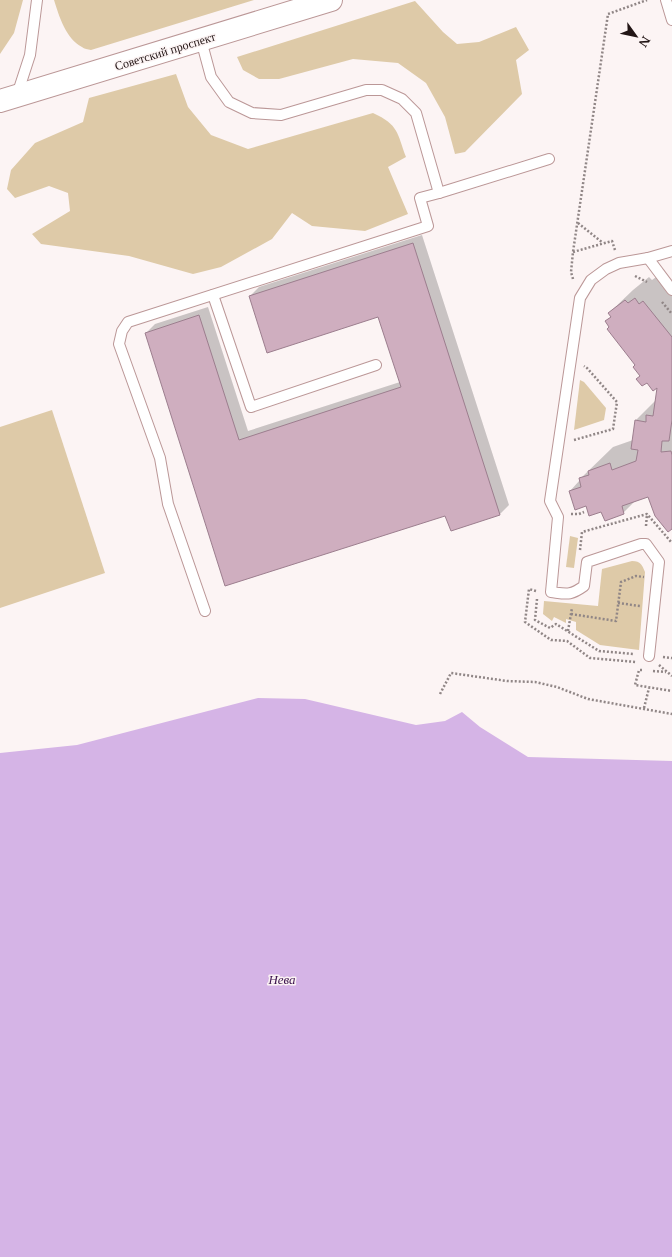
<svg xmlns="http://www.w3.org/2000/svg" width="672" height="1257" viewBox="0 0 672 1257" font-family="'Libre Baskerville',serif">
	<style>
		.green { fill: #decaa8 }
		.water { fill: #d5b4e6 }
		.shadow { fill: #0003 }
		.building { fill: #cfaebf; stroke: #9c7e8e }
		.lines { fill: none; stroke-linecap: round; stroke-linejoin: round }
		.service-casing { stroke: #bb9797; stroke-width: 12 }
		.primary-casing { stroke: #bb9797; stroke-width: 24 }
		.path { stroke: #908686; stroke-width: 2.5; stroke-dasharray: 2 2; stroke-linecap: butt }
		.service { stroke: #fff; stroke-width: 10 }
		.primary { stroke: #fff; stroke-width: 22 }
		.labels { text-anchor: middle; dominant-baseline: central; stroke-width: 3; stroke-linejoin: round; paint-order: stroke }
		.street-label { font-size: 12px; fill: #221515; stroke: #fcf4f4 }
		.water-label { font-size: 13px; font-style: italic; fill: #3d144f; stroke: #fcf4f4 }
	</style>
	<rect width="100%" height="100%" fill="#fcf4f4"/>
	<!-- green -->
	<g class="green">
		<polygon points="0,0 23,0 14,33 0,54"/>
		<path d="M54,0H254L91,50C88,49 84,49 82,47C66,39 59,16 54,0Z"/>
		<polygon points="415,1 443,32 457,44 479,42 516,27 529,50 516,60 522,94 465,152 455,154 445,117 426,83 398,63 353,59 279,79 259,79 243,70 237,57"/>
		<path d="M176,74L188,107L211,135L248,149L373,113C399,125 397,133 406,157L388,167L408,214L365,231L312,226L292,213L272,239L221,267L193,274L129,256L41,244L32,234L70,211L68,193L49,186L15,198L7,189L11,170L35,143L83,122L89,98Z"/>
		<polygon points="580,380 584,382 606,408 604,420 574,430"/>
		<polygon points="52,410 105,573 0,608 0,427"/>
		<polygon points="570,536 578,538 574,568 566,567"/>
		<path d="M632,561C641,561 642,565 645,572L639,650L600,645L576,630V622L566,619V623L554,617L552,621L543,614L544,601L598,606L602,569Z"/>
	</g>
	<!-- water -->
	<polygon class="water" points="258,698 305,699 416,725 445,721 462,712 480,727 528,757 672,761 672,1257 0,1257 0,753 77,745"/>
	<!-- shadow -->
	<g class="shadow">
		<polygon points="422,235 509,505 500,514 446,514 226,585 146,333 155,324 208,307 248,431 400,382 379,316 250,296 259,287"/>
		<polygon points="659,275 672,284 672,527 648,496 636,500 623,513 602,510 587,505 570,491 580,480 580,479 613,447 633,440 636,420 656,400 658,386 641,376 636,365 606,321 612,316 609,313 633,290 649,277 652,280"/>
	</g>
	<!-- building -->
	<g class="building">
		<polygon points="413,243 500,515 451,531 445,516 225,586 145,333 199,315 239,440 401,387 378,317 267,353 249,296"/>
		<polygon points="635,298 639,304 643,301 672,337 672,420 669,441 662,441 661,452 671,451 672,455 672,529 668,532 655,516 648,497 622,506 624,514 605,521 601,512 589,516 586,506 575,510 569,491 581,487 579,478 589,475 588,471 610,463 612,470 636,461 638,450 631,449 635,420 646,422 646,415 653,416 657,388 653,391 647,383 642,386 636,379 640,376 633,367 635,365 607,329 609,327 605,321 611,317 608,313 625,300 628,303"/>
	</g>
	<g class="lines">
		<defs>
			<g id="service">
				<polyline points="666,0 672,20"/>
				<polyline points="201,40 211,77 229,102 252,113 281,115 366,90 382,90 402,99 416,113 439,193"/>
				<polyline points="17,95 30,55 37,0"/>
				<polyline points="648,258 672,290"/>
				<polyline points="213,295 251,407 376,365"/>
				<polyline points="205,611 168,504 160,458 119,344 122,331 128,322 428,226 420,198 439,193 549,159"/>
				<path d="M649,656L659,562L646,544H641L587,562L584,586C570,596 567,594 551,592L558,517L550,501L580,298L591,280L606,269L619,263L648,258L672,251"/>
			</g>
			<polyline id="primary" points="0,101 331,0"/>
		</defs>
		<!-- service casing -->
		<use href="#service" class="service-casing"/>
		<!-- primary casing -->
		<use href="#primary" class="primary-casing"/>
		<!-- path -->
		<g class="path">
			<polyline points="578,223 603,243"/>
			<polyline points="573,252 612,241 615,250"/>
			<polyline points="635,276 647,282"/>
			<polyline points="573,279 571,272 573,252 608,14 647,0"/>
			<polyline points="662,302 672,314"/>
			<polyline points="574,440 613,429 617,402 587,368 584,366"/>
			<polyline points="571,514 579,514 584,512"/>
			<polyline points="646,526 647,514"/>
			<polyline points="580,550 582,532 647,514 672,543"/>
			<polyline points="536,591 529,589 525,622 551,640 567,641 590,658 636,662"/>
			<polyline points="537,599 535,620 550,628 556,624 599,651 634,654"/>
			<polyline points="618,603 640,606"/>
			<polyline points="571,614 616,621 621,582 636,576 644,577"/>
			<polyline points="568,631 572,608"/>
			<polyline points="663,657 672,658"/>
			<polyline points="659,665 672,676"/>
			<polyline points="642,670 639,670 635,685 672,691"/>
			<polyline points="653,671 666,672"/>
			<polyline points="440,694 451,673 507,681 535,682 557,687 588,699 672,714"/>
			<polyline points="644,708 649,688"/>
		</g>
		<!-- service -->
		<use href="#service" class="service"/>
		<!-- primary -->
		<use href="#primary" class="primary"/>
	</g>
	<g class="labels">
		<!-- street labels -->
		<g class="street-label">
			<text transform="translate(165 51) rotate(-17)">Советский проспект</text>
		</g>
		<!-- water labels -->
		<g class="water-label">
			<text x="282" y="979">Нева</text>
		</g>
	</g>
	<!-- north arrow -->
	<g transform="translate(636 36) rotate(123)" stroke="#fcf4f4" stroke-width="3" paint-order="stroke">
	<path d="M0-3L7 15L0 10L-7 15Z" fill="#221515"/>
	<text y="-6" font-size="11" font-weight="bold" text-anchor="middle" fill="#221515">N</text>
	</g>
</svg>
